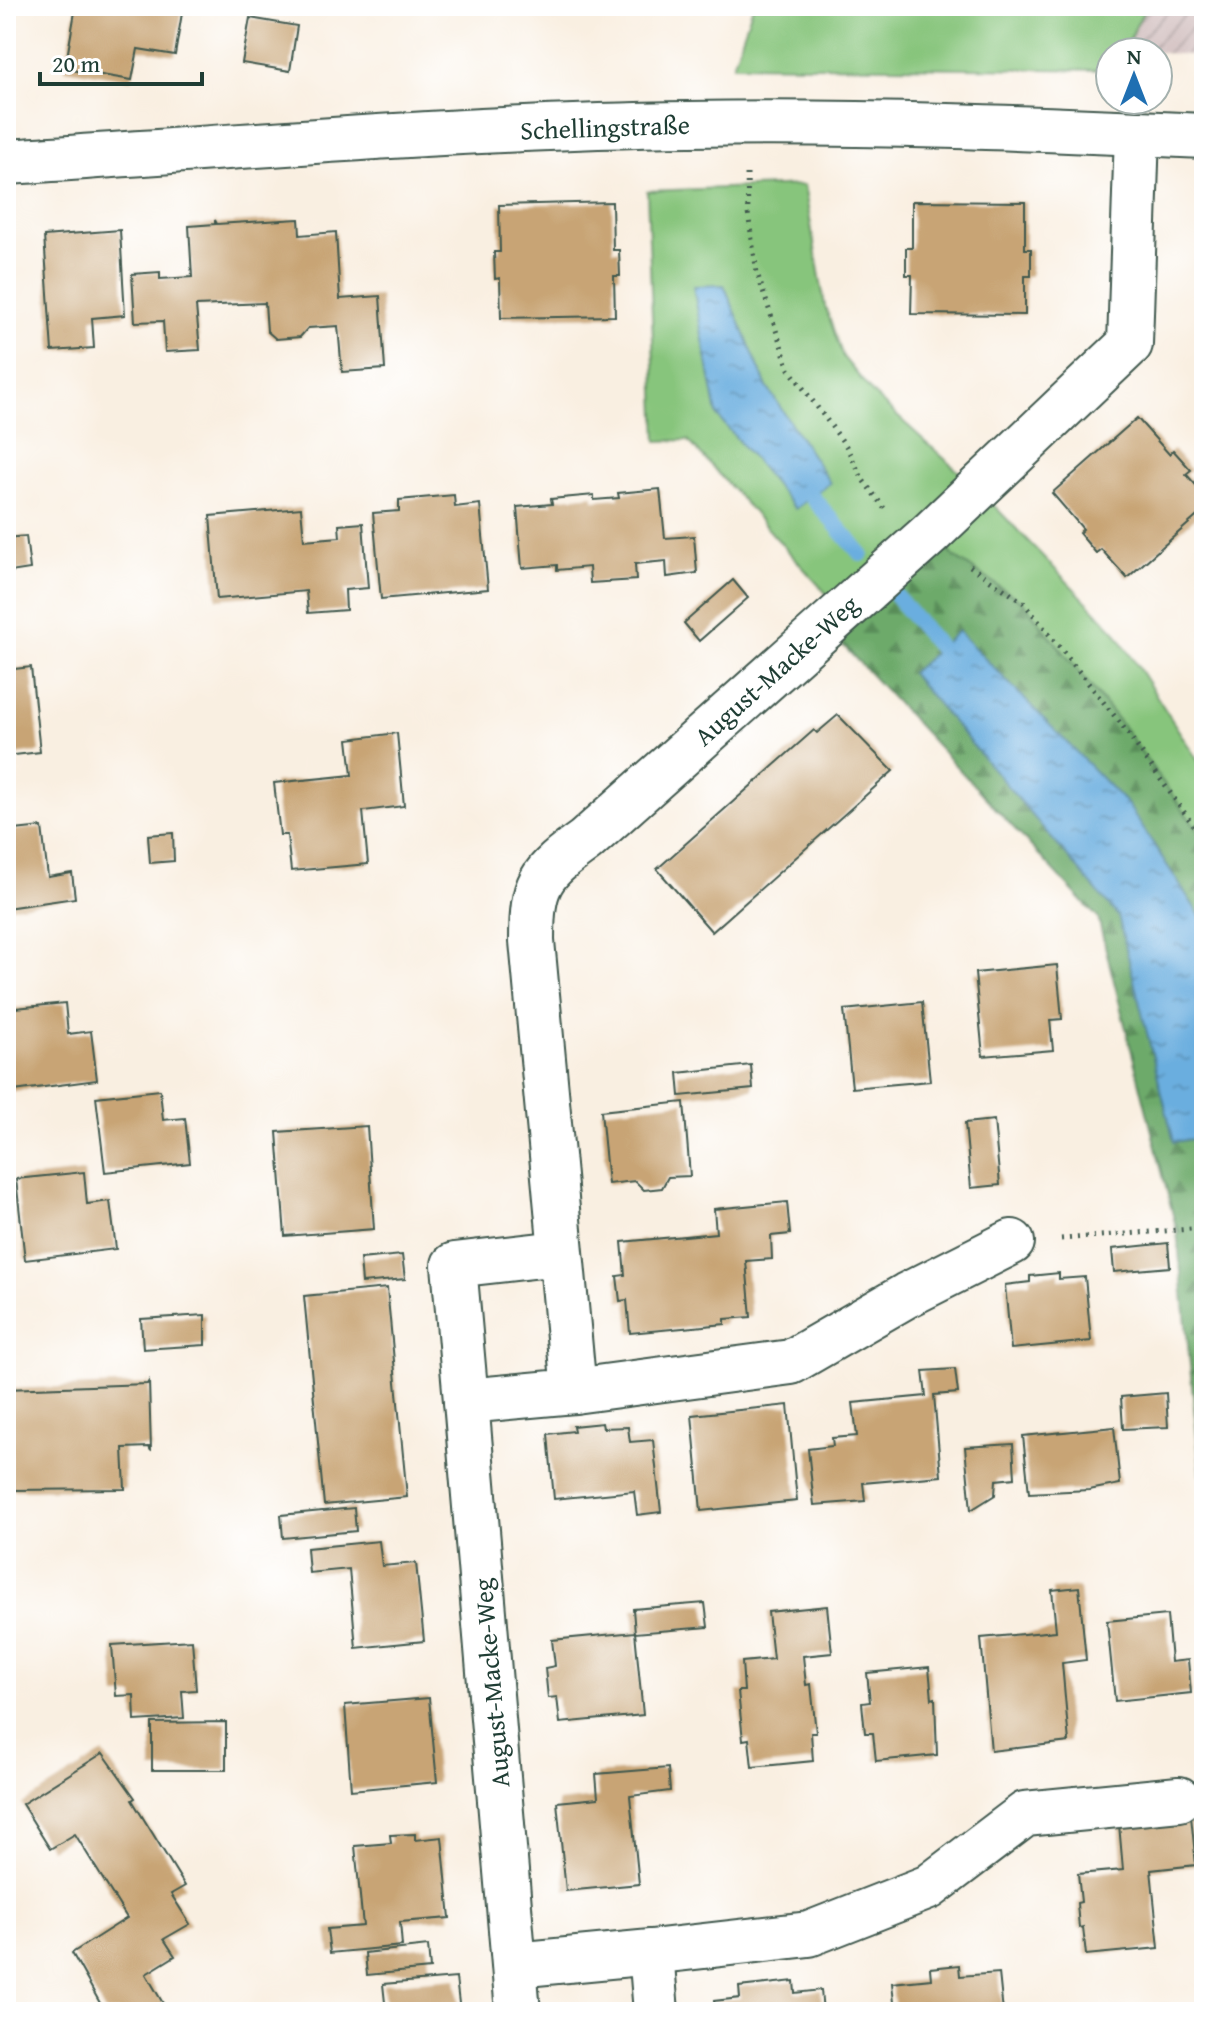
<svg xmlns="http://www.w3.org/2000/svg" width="1210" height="2018" viewBox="0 0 1210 2018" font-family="'Gentium Book Plus',serif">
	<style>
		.industrial { fill: url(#industrial-furrows) }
		.grass { fill: #87c57b; stroke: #538158; stroke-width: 2 }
		.forest { fill: url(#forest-firs); stroke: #467450; stroke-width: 2 }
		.water { fill: url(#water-ripples); stroke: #44768a; stroke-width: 2 }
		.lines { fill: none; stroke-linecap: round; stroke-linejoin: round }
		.stream { stroke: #6aaedf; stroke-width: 16 }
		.building { fill: #c8a474 }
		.minor-casing { stroke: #40584e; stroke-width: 48 }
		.path { stroke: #40584e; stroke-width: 5; stroke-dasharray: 2 6; stroke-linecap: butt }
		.minor { stroke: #fff; stroke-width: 44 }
		.labels { text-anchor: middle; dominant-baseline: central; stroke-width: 6; stroke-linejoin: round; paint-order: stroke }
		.street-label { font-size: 26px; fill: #1f3d34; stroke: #fff }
	</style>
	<defs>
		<pattern id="industrial-furrows" width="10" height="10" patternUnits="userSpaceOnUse" patternTransform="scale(2)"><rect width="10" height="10" fill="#d2bfbf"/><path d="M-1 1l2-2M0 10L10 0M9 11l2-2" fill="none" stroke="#aa9c9c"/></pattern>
		<pattern id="forest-firs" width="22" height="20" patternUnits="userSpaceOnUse" patternTransform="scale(2)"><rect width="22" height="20" fill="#6daa6b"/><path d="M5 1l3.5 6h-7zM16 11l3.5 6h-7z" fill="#598c59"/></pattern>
		<pattern id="water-ripples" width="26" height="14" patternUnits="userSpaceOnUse" patternTransform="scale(2)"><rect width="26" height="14" fill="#6aaedf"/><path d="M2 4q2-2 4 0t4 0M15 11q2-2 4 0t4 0" fill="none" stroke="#578fb6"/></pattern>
	</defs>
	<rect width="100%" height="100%" fill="#fff"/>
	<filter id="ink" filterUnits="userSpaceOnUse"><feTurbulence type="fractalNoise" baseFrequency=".0125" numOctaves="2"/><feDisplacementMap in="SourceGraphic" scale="16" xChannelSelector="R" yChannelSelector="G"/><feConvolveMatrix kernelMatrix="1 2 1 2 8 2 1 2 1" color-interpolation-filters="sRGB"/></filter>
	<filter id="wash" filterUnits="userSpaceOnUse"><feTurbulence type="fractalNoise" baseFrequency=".006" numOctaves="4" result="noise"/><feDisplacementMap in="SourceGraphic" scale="32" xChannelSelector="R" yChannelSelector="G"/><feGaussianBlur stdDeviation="1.8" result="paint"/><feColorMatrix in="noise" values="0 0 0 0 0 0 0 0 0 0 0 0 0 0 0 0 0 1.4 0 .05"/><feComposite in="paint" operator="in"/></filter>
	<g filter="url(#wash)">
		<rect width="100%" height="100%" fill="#f9efe1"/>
		<!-- industrial -->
		<polygon class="industrial" points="1146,6 1204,6 1204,56 1124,50"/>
		<!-- grass -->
		<g class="grass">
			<polygon points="753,6 1146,6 1123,52 1110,52 1110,70 733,65"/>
			<polygon points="804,185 825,306 843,357 874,395 978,489 1115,631 1204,770 1204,840 1121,724 1024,603 953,556 931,534 842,611 688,440 657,441 647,191"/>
		</g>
		<!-- forest -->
		<polygon class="forest" points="930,534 953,556 1024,603 1121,724 1204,839 1204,1543 1202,1489 1177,1231 1098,918 826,627"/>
		<!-- water -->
		<g class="water">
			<polygon points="724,285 767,387 830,483 795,509 717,415 693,286"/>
			<polygon points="958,631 1128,805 1204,922 1204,1137 1174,1142 1118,916 911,673"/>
		</g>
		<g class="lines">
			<!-- stream -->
			<g class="stream">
				<polyline points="812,497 861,554"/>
				<polyline points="895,595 939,647"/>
			</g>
		</g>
		<g id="blocks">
			<!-- building -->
			<g class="building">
				<polygon points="76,6 183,7 175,55 138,49 132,80 65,69"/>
				<polygon points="250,18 297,26 290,71 242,63"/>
				<polygon points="912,201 1025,202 1025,249 1031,249 1031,276 1025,276 1025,315 911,314 912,275 906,275 906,248 912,248"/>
				<polygon points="612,202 613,250 619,250 620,276 614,276 615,316 501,318 500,278 495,279 494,252 500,252 499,205"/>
				<polygon points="299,219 300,235 336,232 340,299 380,296 385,369 342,372 338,326 308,328 300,337 276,339 267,331 265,303 196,306 200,350 165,352 163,321 135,322 132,274 160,272 160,279 192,277 189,226 215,224 215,220 217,224"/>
				<polygon points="120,230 125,315 92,318 94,348 52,351 44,236"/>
				<polygon points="1137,418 1169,454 1173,450 1191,470 1186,474 1204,494 1204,510 1127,578 1101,549 1096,553 1079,533 1083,529 1052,493"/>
				<polygon points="660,489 665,538 694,536 697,573 667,577 666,561 635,564 636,580 590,583 589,567 557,570 557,565 522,568 517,507 552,504 551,499 594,495 594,500 619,498 618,493"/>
				<polygon points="454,495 455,507 480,504 488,589 381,599 373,513 399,511 399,500"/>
				<polygon points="301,508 304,540 340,537 339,525 363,523 368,588 345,590 346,610 308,613 306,591 217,599 210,516"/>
				<polygon points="26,536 30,569 10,572 12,586 6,587 6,538"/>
				<polygon points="733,580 748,598 699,641 684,623"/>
				<polygon points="31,667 40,752 6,756 6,670"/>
				<polygon points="838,715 893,771 712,932 657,869 814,730 817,733"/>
				<polygon points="397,733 404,806 363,811 368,864 291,871 287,835 280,835 274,783 352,775 348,739"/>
				<polygon points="42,827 48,877 72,873 75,898 6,908 6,831"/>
				<polygon points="173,833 174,861 150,863 148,835"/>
				<polygon points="1057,965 1062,1019 1050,1020 1053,1050 983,1056 975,973"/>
				<polygon points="922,1002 930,1081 852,1088 844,1010"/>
				<polygon points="65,1003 68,1034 91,1031 97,1080 6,1092 6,1009"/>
				<polygon points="751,1065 753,1089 680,1096 678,1073"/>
				<polygon points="160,1090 163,1120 185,1118 190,1163 105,1172 96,1097"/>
				<polygon points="684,1102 690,1176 668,1177 662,1188 644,1190 635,1181 608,1184 601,1111"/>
				<polygon points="994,1120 1000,1185 971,1188 965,1123"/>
				<polygon points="367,1126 374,1229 285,1236 277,1132"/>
				<polygon points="84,1172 87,1204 110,1201 116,1249 25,1260 16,1179"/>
				<polygon points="787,1202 790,1234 771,1236 772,1259 746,1261 751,1317 725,1319 725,1324 630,1333 627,1300 620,1301 617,1276 625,1275 622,1242 716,1233 714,1209"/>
				<polygon points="1168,1243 1170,1267 1114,1272 1112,1249"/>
				<polygon points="402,1255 405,1279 362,1283 360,1259"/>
				<polygon points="1059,1273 1059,1279 1085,1277 1091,1341 1011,1349 1005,1285 1030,1282 1030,1276"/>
				<polygon points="387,1288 407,1497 324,1505 304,1296"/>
				<polygon points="205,1315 205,1345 143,1349 141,1319"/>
				<polygon points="955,1369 958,1393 934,1395 941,1476 863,1483 865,1501 814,1505 808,1449 833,1446 832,1438 857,1436 853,1403 926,1396 923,1371"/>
				<polygon points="149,1381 151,1451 149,1447 123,1448 125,1489 11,1490 11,1451 6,1451 6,1389 147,1384"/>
				<polygon points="1166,1393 1168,1427 1123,1429 1121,1397"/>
				<polygon points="788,1405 797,1501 701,1511 692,1415"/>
				<polygon points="602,1423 603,1428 628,1427 630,1442 653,1440 661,1512 637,1515 634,1491 554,1499 548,1434 574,1431 573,1426"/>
				<polygon points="1114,1427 1120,1484 1089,1490 1029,1493 1023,1436"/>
				<polygon points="1013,1444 1015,1478 996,1480 995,1495 971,1510 965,1447"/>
				<polygon points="354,1508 356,1531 283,1538 281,1515"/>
				<polygon points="379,1541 382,1566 416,1563 424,1641 356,1648 349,1569 309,1573 307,1548"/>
				<polygon points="1079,1587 1086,1660 1062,1663 1069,1742 991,1751 981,1638 1056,1631 1052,1590"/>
				<polygon points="705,1603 708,1627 635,1633 633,1609"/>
				<polygon points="827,1606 832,1653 803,1656 806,1685 811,1684 816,1733 811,1733 813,1761 752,1767 749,1739 743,1740 738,1691 744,1691 742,1662 773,1659 768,1612"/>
				<polygon points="1167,1615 1171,1662 1188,1660 1191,1693 1115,1701 1107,1621"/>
				<polygon points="635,1632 643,1715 560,1723 557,1697 548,1698 545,1668 555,1666 552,1640"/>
				<polygon points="192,1640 196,1690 182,1691 184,1718 135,1721 134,1695 116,1696 112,1645"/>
				<polygon points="929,1667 932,1699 935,1698 937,1755 876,1761 873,1733 865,1733 862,1703 870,1702 867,1673"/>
				<polygon points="429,1698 437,1782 351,1790 345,1705"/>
				<polygon points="226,1722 226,1770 152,1770 152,1723"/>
				<polygon points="103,1753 135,1798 132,1800 185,1886 171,1894 190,1924 164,1939 175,1956 146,1974 168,2012 105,2012 72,1953 127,1918 75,1834 50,1849 22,1804"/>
				<polygon points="668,1768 670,1791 630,1796 639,1884 566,1891 557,1802 598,1798 596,1774"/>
				<polygon points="1191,1816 1196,1865 1151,1870 1159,1948 1086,1955 1083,1927 1079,1928 1077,1903 1081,1902 1078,1874 1123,1870 1119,1824"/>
				<polygon points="415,1834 415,1840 442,1837 450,1918 400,1922 402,1946 330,1953 327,1929 363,1926 355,1846 391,1843 390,1835"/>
				<polygon points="428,1946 430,1969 367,1975 365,1953"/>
				<polygon points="959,1965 960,1976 999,1973 1003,2012 895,2012 892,1983 931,1979 930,1968"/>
				<polygon points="456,1978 460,2012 386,2012 383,1984"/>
				<polygon points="794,1981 795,1993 821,1990 823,2012 715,2012 714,2001 740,1998 739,1987"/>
				<polygon points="1168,2004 1168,2012 1108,2012 1107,2010"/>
			</g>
		</g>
	</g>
	<g filter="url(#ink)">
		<use href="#blocks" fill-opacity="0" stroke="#40584e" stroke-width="2"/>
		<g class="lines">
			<defs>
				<g id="minor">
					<path d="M6,162C233,148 461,127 689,124C861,121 1033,128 1204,136"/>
					<polyline points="574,1391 791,1362 907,1295 1012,1242"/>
					<polyline points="466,1401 454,1265 559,1253"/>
					<polyline points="651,1952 809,1934 929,1887 1025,1814 1179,1799"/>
					<polyline points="515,1965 651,1952 656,2012"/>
					<path d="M518,2012L466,1401L574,1391L532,941C532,883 539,874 585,841L930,534L1130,344L1137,133"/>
				</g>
			</defs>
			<!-- minor casing -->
			<use href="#minor" class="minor-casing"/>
			<!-- path -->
			<g class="path">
				<polyline points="747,174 748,213 757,273 789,369 846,446 863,480 884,508"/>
				<polyline points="970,566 1024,603 1121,724 1204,840"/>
				<polyline points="1061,1239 1204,1228"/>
			</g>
			<!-- minor -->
			<use href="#minor" class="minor"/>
		</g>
	</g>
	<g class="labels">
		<!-- street labels -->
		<g class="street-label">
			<text transform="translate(605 127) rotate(-2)">Schellingstraße</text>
			<text transform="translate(776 670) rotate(-42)">August-Macke-Weg</text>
			<text transform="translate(491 1683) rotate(-95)">August-Macke-Weg</text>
		</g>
	</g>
	<!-- margin -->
	<rect width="1210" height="2018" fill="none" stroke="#fff" stroke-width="32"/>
	<!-- north arrow -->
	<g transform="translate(1134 76)"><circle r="38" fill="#ffffff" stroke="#a5b1ae" stroke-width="2"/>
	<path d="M0-6L14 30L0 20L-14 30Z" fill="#1f6fb2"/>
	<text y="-12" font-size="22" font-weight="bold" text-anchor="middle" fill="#1f3d34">N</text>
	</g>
	<!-- scale -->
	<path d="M40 72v12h162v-12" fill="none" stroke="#1f3d34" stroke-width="4"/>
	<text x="52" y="72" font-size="24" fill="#1f3d34" stroke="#ffffff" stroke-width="6" paint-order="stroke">20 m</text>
</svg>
